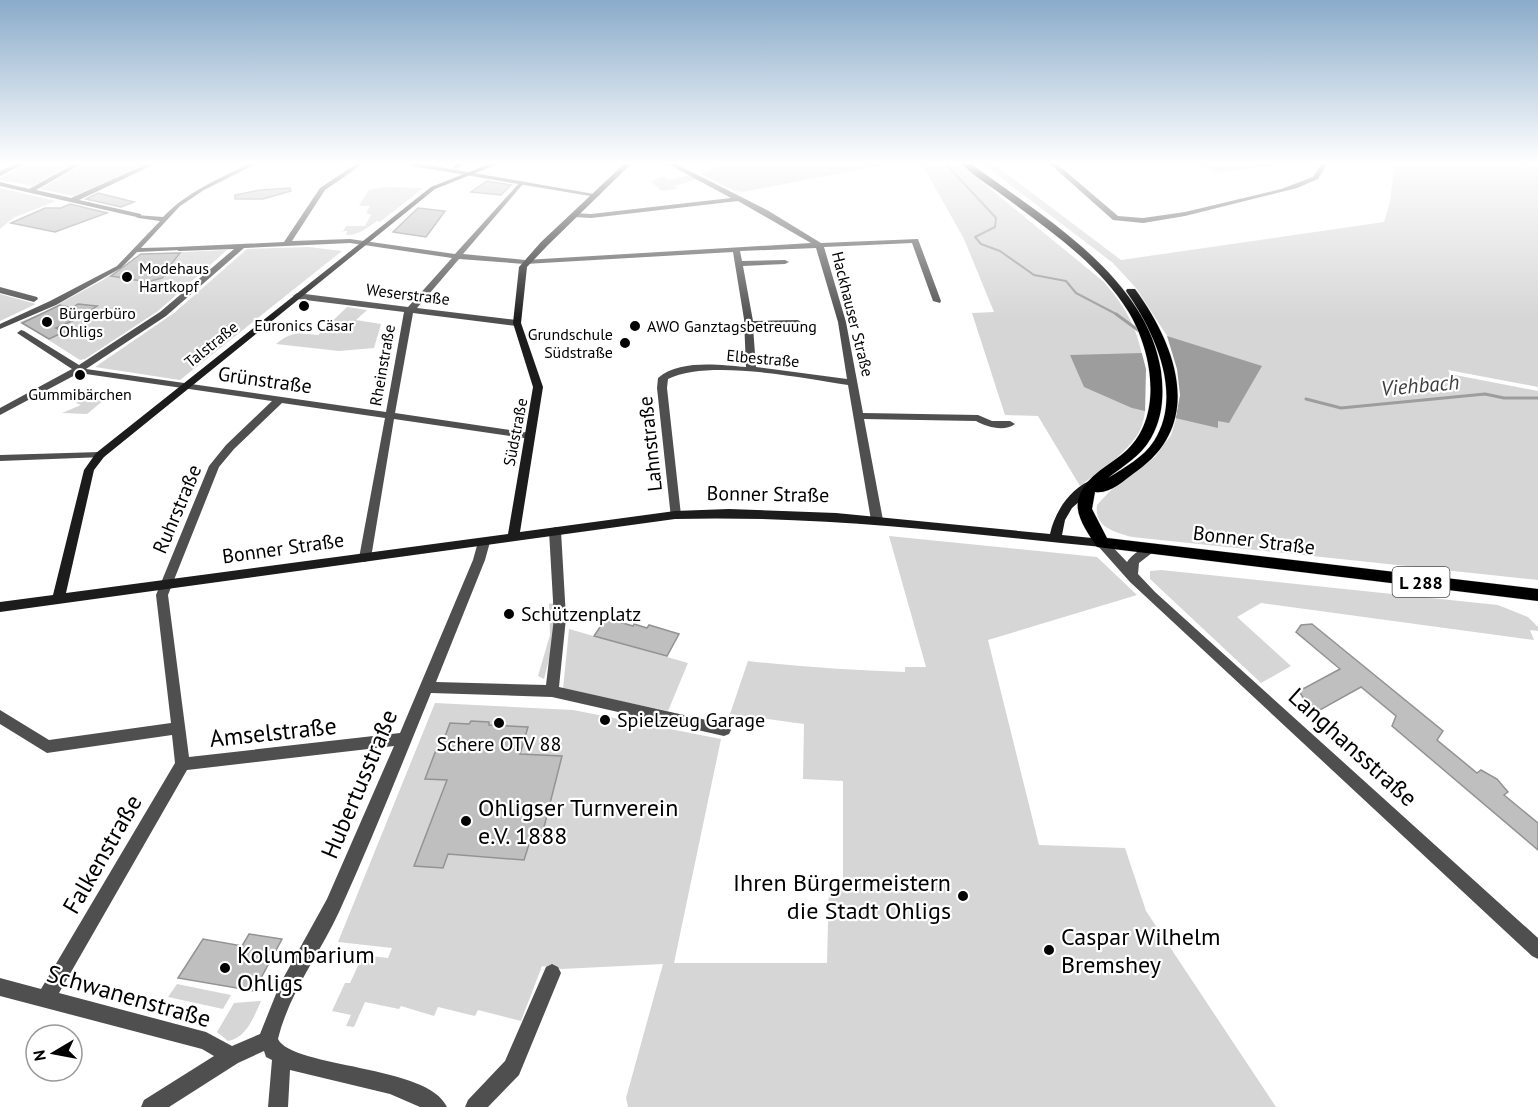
<svg xmlns="http://www.w3.org/2000/svg" width="1538" height="1107" viewBox="0 0 1538 1107" font-family="'PT Sans',sans-serif">
	<style>
		.green { fill: #d6d6d6 }
		.water { fill: #9d9d9d }
		.pier { fill: #fff }
		.lines { fill: none; stroke-linecap: round; stroke-linejoin: round }
		.stream-far1 { stroke: #9d9d9d; stroke-width: 2 }
		.stream { stroke: #9d9d9d; stroke-width: 3 }
		.building { fill: #bfbfbf; stroke: #939393; stroke-width: 1.5 }
		.primary-casing { stroke: #dbdbdb; stroke-width: 1 }
		.pedestrian { fill: #4f4f4f; fill-rule: evenodd }
		.minor { fill: #4f4f4f; fill-rule: evenodd }
		.tertiary { fill: #4f4f4f; fill-rule: evenodd }
		.secondary { fill: #1c1c1c; fill-rule: evenodd }
		.primary { fill: #000; fill-rule: evenodd }
		.poi-dot { fill: #000; stroke: #fff; stroke-width: 2 }
		.labels { text-anchor: middle; dominant-baseline: central; stroke-width: 4.5; stroke-linejoin: round; paint-order: stroke }
		.far-poi-label { font-size: 16px; fill: #000; stroke: #fff; text-anchor: start }
		.far-street-label { font-size: 16px; fill: #000; stroke: #fff }
		.shield { fill: #fff; stroke: #4c4c4c; stroke-width: 1.5 }
		.shield-label { font-size: 18px; font-weight: bold; fill: #000 }
		.street-label { font-size: 20px; fill: #000; stroke: #fff }
		.poi-label { font-size: 20px; fill: #000; stroke: #fff; text-anchor: start }
		.water-label { font-size: 21px; font-style: italic; fill: #3e3e3e; stroke: #fff }
		.near-street-label { font-size: 24px; fill: #000; stroke: #fff }
		.near-poi-label { font-size: 24px; fill: #000; stroke: #fff; text-anchor: start }
	</style>
	<rect width="100%" height="100%" fill="#fff"/>
	<!-- green -->
	<g class="green">
		<polygon points="27,164 72,164 33,186 0,180 0,178"/>
		<polygon points="85,164 146,164 74,196 40,189"/>
		<polygon points="721,164 888,164 743,192 735,191 701,174 723,165"/>
		<path d="M922,164H960L1104,282C1134,317 1143,342 1146,387C1146,404 1146,423 1136,437C1123,456 1099,471 1080,486L1038,416L1005,415L972,313L994,312L964,239Z"/>
		<path d="M983,164H994L1121,260L1384,222L1390,202L1394,169L1390,164H1538V387L1448,370L1450,374L1538,391V580L1132,537C1114,532 1094,527 1097,505L1109,492L1155,457L1171,435L1176,419L1167,336L1136,288L1113,263Z"/>
		<polygon points="1200,164 1276,164 1277,165 1216,173"/>
		<polygon points="689,175 697,179 675,186 677,189 661,191 651,181 663,176 669,180"/>
		<path d="M386,187L423,188L380,222L377,221C367,228 358,236 346,235L347,231L332,232L343,231L346,226H365L371,215L366,213L370,206H359L360,204L369,190Z"/>
		<polygon points="0,188 56,201 13,218 0,229"/>
		<polygon points="309,247 342,251 180,380 95,367 174,313 247,249"/>
		<polygon points="227,250 158,311 85,359 80,360 20,322 42,313 103,280 141,254"/>
		<polygon points="0,294 36,304 0,321"/>
		<path d="M347,307L367,310L356,320L381,324L374,348L339,351L276,344C292,331 298,333 318,335Z"/>
		<polygon points="91,393 103,395 98,399 104,400 87,414 62,413 81,405 76,403"/>
		<path d="M889,536L1097,557L1137,595L988,640L1039,845L1125,848L1146,911L1276,1107H628L626,1098L663,964L561,969L542,966L521,1021L478,1010L475,1016L438,1007L434,1016L401,1006L399,1009L365,1002L354,1027L346,1026L351,1015L332,1011L345,983H350L363,955L388,958L392,948L338,942L435,703L573,710L721,739L674,963H827L829,885L843,886V781L803,779L804,724L730,714L748,661C800,667 852,670 905,672V667H926Z"/>
		<polygon points="1161,570 1498,605 1528,617 1538,627 1538,631 1530,630 1534,640 1261,603 1237,617 1291,666 1261,683 1150,579 1150,571"/>
		<polygon points="554,603 555,636 544,679 538,676 550,635 549,604"/>
		<polygon points="569,629 688,663 668,711 563,689"/>
		<polygon points="177,984 231,995 223,1009 168,997"/>
		<path d="M261,1001C254,1016 247,1038 228,1041L217,1032L234,1003Z"/>
	</g>
	<!-- water -->
	<polygon class="water" points="1137,334 1167,336 1262,366 1229,423 1218,421 1218,428 1132,408 1084,387 1070,355 1143,353"/>
	<!-- pier -->
	<polygon class="pier" points="1136,331 1165,333 1167,336 1177,369 1180,395 1175,422 1145,414 1146,369"/>
	<g class="lines">
		<!-- stream-far1 -->
		<polyline class="stream-far1" points="946,164 996,218 995,227 975,237 981,244 1000,251 1034,275 1066,281 1076,293 1118,315"/>
		<!-- stream -->
		<g class="stream">
			<polyline points="1116,314 1142,333"/>
			<polyline points="1306,399 1341,408 1485,394 1504,398 1538,398"/>
		</g>
	</g>
	<!-- building -->
	<g class="building">
		<polygon points="487,181 511,185 501,195 471,192"/>
		<polygon points="290,188 291,191 263,199 235,199 235,195 260,190"/>
		<polygon points="98,193 134,202 121,207 86,199"/>
		<polygon points="70,204 107,213 55,232 11,223 45,208 61,208"/>
		<polygon points="418,208 445,211 426,237 393,232"/>
		<polygon points="180,253 168,268 172,268 162,278 147,282 111,276 141,254"/>
		<polygon points="78,304 97,306 83,316 56,328 64,332 49,339 22,323 60,305 72,308"/>
		<polygon points="606,618 633,626 634,624 647,628 649,625 679,634 667,656 594,636"/>
		<polygon points="1312,624 1443,731 1437,740 1477,773 1481,770 1497,779 1508,792 1504,795 1538,823 1538,850 1392,726 1396,716 1361,687 1320,710 1305,701 1299,691 1340,669 1296,632 1301,625"/>
		<polygon points="471,721 489,722 489,725 528,727 520,754 562,756 541,839 531,838 524,860 448,854 443,868 414,866 447,780 425,779 436,750 440,750 450,723 469,724"/>
		<polygon points="249,934 282,939 254,991 178,978 203,939 242,946"/>
	</g>
	<g class="lines">
		<defs>
			<path id="primary" d="M962,164H971C1042,216 1147,277 1161,371C1164,394 1163,417 1151,438C1141,456 1123,466 1108,478C1124,468 1144,457 1154,441C1184,394 1154,331 1126,291L1127,289H1135C1176,345 1205,423 1137,471C1122,482 1110,494 1095,492L1092,509L1107,538L1538,589V601L1097,547C1088,533 1073,514 1079,497C1087,474 1111,465 1127,450C1164,415 1152,350 1128,311C1099,264 1048,229 1005,197C991,186 974,177 962,164Z"/>
		</defs>
		<!-- primary casing -->
		<use href="#primary" class="primary-casing"/>
		<!-- pedestrian -->
		<path class="pedestrian" d="M249,164H256L204,190L180,206L141,248L179,247L182,249L181,250L137,252L121,268L56,305L0,329V324L50,301L117,266L160,221L138,218L136,217V215L163,217C187,192 218,179 249,164Z"/>
		<!-- minor -->
		<g class="minor">
			<polygon points="16,164 24,164 0,176 0,171"/>
			<polygon points="74,164 82,164 36,190 71,198 147,164 155,164 79,200 141,214 141,218 0,186 0,182 29,189"/>
			<path d="M356,164H363L325,190L292,241L350,239L455,254L521,181L524,183L523,184L463,254L525,260L811,243L738,201L591,218L574,217L570,215L574,213L591,214L731,198L668,164H676L767,210L821,243L918,239L941,301L940,303L933,301L912,243L824,247L846,322L863,413L978,415L992,421H1010L1015,424C1004,432 987,427 976,421L864,419L883,520L877,524L871,520L848,385C803,378 709,359 668,379L667,388L681,515L675,519L671,518L657,388L658,378C680,359 720,365 746,367L744,319L733,252L525,264L459,259L417,308L517,320L521,323L517,326L413,313L395,413L530,433L535,436L530,439L394,419L371,558L365,562L359,558L385,418L282,403L234,449L219,467L168,595L189,757L400,733L473,560L478,542L484,538L490,542L485,560L436,682L546,685L554,618L549,531L555,527L561,531L566,618L559,687L724,724L729,726L731,730L729,734L724,736L552,697L431,693C401,766 372,840 339,912C319,955 289,993 278,1039C292,1068 429,1065 447,1107H420L390,1094L290,1070L288,1107H268L272,1060L266,1057L264,1051L238,1063L169,1107H141L144,1100L214,1056L202,1049L0,996V978L41,989L175,763L172,735L47,753L0,724V710L49,740L171,723L156,595L209,466L226,445L272,401L79,373L0,415V408L72,369L17,333L21,330L24,331L79,365L160,312L234,249L179,251L175,249L176,247L284,242L320,188ZM350,243L452,258L408,307L297,293L293,296L297,299L404,312L386,412L86,369L166,316L244,248ZM816,248L838,322L847,379L756,367L753,327L798,326L802,323L798,320L753,321L743,266L785,264L789,262L785,260L742,261L740,251ZM394,746L327,899L280,984L260,1034L232,1046L206,1032L59,993L187,770Z"/>
			<polygon points="456,164 463,164 456,169 453,167"/>
			<polygon points="1050,164 1057,164 1118,216 1143,218 1185,212 1281,189 1313,177 1321,164 1327,164 1318,179 1297,188 1185,216 1143,223 1113,220"/>
			<polygon points="0,287 37,297 38,299 34,302 0,293"/>
			<polygon points="100,452 104,453 105,455 104,457 0,461 0,455"/>
			<polygon points="552,964 558,967 561,973 519,1075 488,1107 465,1107 468,1100 505,1061 546,967"/>
		</g>
		<!-- tertiary -->
		<g class="tertiary">
			<polygon points="409,164 423,164 600,195 596,197 412,166"/>
			<path d="M1102,539L1106,540L1127,562C1132,554 1146,544 1155,546L1157,549L1139,563L1138,574L1155,592L1538,938V959L1532,956L1130,582L1098,546L1096,543L1098,540Z"/>
		</g>
		<!-- secondary -->
		<path class="secondary" d="M489,164H498L435,189L104,457L94,470L66,593L508,534L533,387L513,323L519,267L541,242L624,164H631L547,246L527,267L521,323L543,387L520,532L675,511L729,509L836,513L1050,534C1055,511 1071,487 1094,479L1100,483L1072,508L1065,520L1062,535L1102,539L1106,540L1108,543L1106,546L1102,547C960,533 818,515 675,519L0,612V602L53,595L84,470L96,453L431,187Z"/>
		<!-- primary -->
		<use href="#primary" class="primary"/>
	</g>
	<!-- sky -->
	<linearGradient id="sky" x2="0" y2="1"><stop stop-color="#8aabca"/><stop offset="0.51" stop-color="#fff"/><stop offset="1" stop-color="#fff" stop-opacity="0"/></linearGradient>
	<rect width="1538" height="319" fill="url(#sky)"/>
	<!-- markers -->
	<g class="poi-dot">
		<circle cx="127" cy="277" r="6"/>
		<circle cx="304" cy="306" r="6"/>
		<circle cx="47" cy="322" r="6"/>
		<circle cx="635" cy="326" r="6"/>
		<circle cx="625" cy="343" r="6"/>
		<circle cx="80" cy="375" r="6"/>
		<circle cx="509" cy="614" r="6"/>
		<circle cx="605" cy="720" r="6"/>
		<circle cx="499" cy="723" r="6"/>
		<circle cx="466" cy="821" r="6"/>
		<circle cx="963" cy="896" r="6"/>
		<circle cx="1049" cy="950" r="6"/>
		<circle cx="225" cy="968" r="6"/>
	</g>
	<g class="labels">
		<!-- far-poi labels -->
		<g class="far-poi-label">
			<text x="139" y="268">Modehaus<tspan x="139" dy="18">Hartkopf</tspan></text>
			<text x="59" y="313">Bürgerbüro<tspan x="59" dy="18">Ohligs</tspan></text>
			<text x="304" y="325" text-anchor="middle">Euronics Cäsar</text>
			<text x="647" y="326">AWO Ganztagsbetreuung</text>
			<text x="613" y="334" text-anchor="end">Grundschule<tspan x="613" dy="18">Südstraße</tspan></text>
			<text x="80" y="394" text-anchor="middle">Gummibärchen</text>
		</g>
		<!-- far-street labels -->
		<g class="far-street-label">
			<text transform="translate(408 294) rotate(7)">Weserstraße</text>
			<text transform="translate(853 314) rotate(76)">Hackhauser Straße</text>
			<text transform="translate(211 344) rotate(-39)">Talstraße</text>
			<text transform="translate(763 358) rotate(5)">Elbestraße</text>
			<text transform="translate(382 365) rotate(-80)">Rheinstraße</text>
			<text transform="translate(515 432) rotate(-79)">Südstraße</text>
		</g>
		<!-- shield labels -->
		<rect class="shield" x="1392.5" y="567" width="57" height="30" rx="4.5"/>
		<g class="shield-label">
			<text x="1421" y="582">L 288</text>
		</g>
		<!-- street labels -->
		<g class="street-label">
			<text transform="translate(265 380) rotate(8)">Grünstraße</text>
			<text transform="translate(650 444) rotate(-96)">Lahnstraße</text>
			<text transform="translate(768 494) rotate(1)">Bonner Straße</text>
			<text transform="translate(177 509) rotate(-67)">Ruhrstraße</text>
			<text transform="translate(1254 540) rotate(7)">Bonner Straße</text>
			<text transform="translate(283 548) rotate(-8)">Bonner Straße</text>
		</g>
		<!-- poi labels -->
		<g class="poi-label">
			<text x="521" y="614">Schützenplatz</text>
			<text x="617" y="720">Spielzeug Garage</text>
			<text x="499" y="744" text-anchor="middle">Schere OTV 88</text>
		</g>
		<!-- water labels -->
		<g class="water-label">
			<text transform="translate(1420 385) rotate(-5)">Viehbach</text>
		</g>
		<!-- near-street labels -->
		<g class="near-street-label">
			<text transform="translate(273 732) rotate(-6)">Amselstraße</text>
			<text transform="translate(1353 747) rotate(42)">Langhansstraße</text>
			<text transform="translate(359 784) rotate(-67)">Hubertusstraße</text>
			<text transform="translate(102 854) rotate(-60)">Falkenstraße</text>
			<text transform="translate(129 996) rotate(16)">Schwanenstraße</text>
		</g>
		<!-- near-poi labels -->
		<g class="near-poi-label">
			<text x="478" y="807">Ohligser Turnverein<tspan x="478" dy="28">e.V. 1888</tspan></text>
			<text x="951" y="882" text-anchor="end">Ihren Bürgermeistern<tspan x="951" dy="28">die Stadt Ohligs</tspan></text>
			<text x="1061" y="936">Caspar Wilhelm<tspan x="1061" dy="28">Bremshey</tspan></text>
			<text x="237" y="954">Kolumbarium<tspan x="237" dy="28">Ohligs</tspan></text>
		</g>
	</g>
	<!-- north arrow -->
	<g transform="translate(54 1053) rotate(260)"><circle r="28" fill="#ffffff" stroke="#999999" stroke-width="1.5"/>
	<path d="M0-4.5L10 22L0 15L-10 22Z" fill="#000000"/>
	<text y="-9" font-size="16" font-weight="bold" text-anchor="middle" fill="#000000">N</text>
	</g>
</svg>
